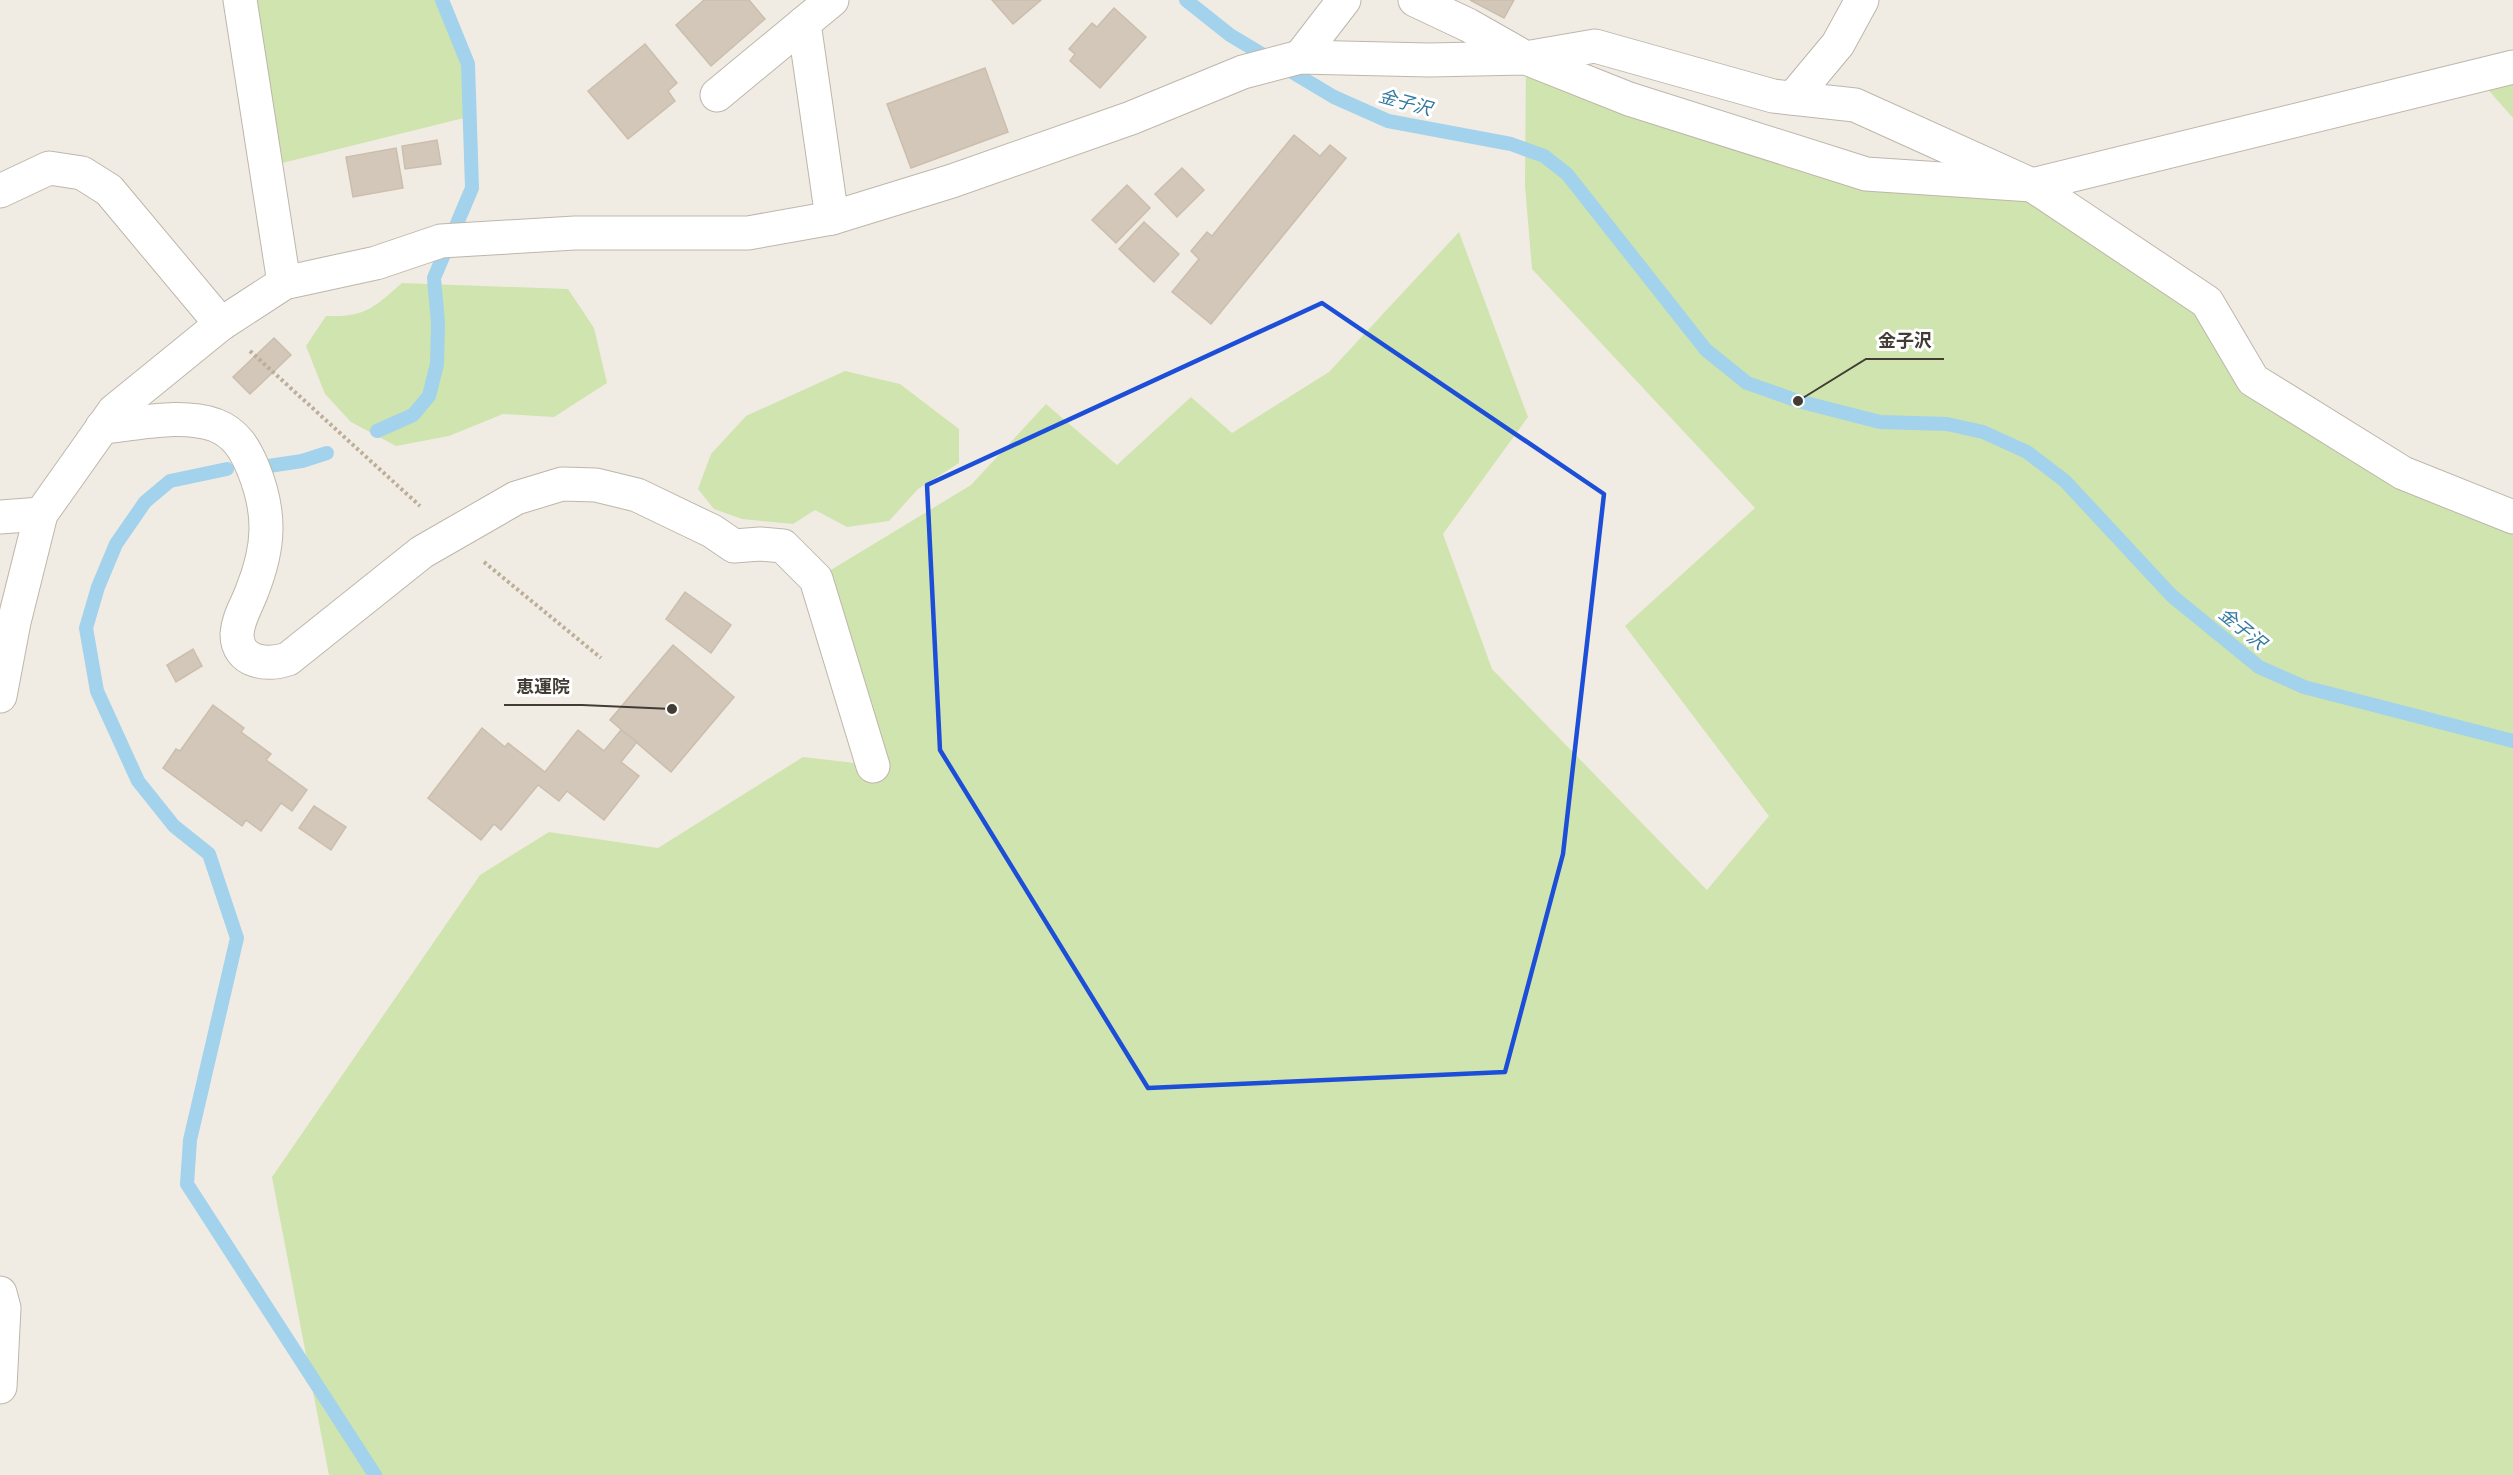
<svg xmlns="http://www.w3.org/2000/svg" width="2513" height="1475" viewBox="0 0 2513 1475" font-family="'Source Sans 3','Noto Sans JP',sans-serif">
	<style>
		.green { fill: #cfe4ae }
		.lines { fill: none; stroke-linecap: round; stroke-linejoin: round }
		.stream { stroke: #a2d2ec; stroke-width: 14 }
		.building { fill: #d2c7b9; stroke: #ccbead; stroke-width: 1.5 }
		.minor-casing { stroke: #beb6aa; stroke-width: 35 }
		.path { stroke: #bcae99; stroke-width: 4; stroke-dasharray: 3 3; stroke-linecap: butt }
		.minor { stroke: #fff; stroke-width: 33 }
		.marked { fill: none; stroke: #1d4ed8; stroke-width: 4.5; stroke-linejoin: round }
		.labels { text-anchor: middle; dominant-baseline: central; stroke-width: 6; stroke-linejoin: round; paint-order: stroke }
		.water-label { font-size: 18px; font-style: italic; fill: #3279a0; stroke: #fff }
		.leader { fill: none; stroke: #423c34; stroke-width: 2 }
		.callout-dot { fill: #423c34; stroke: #fff; stroke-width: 2 }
		.callout-label { font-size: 18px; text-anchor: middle; font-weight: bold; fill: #423c34; stroke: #fff; stroke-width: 6; stroke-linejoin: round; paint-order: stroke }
	</style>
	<rect width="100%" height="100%" fill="#f1ece3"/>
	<!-- green -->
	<g class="green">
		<polygon points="240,0 442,0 468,64 472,116 266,167"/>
		<polygon points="1526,58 1866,174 2032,185 2207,302 2253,380 2403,473 2513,507 2513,1475 329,1475 272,1177 480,875 549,832 658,848 803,757 872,765 816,579 971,485 1046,404 1117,465 1191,397 1232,433 1329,372 1459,232 1528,417 1443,534 1492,669 1707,890 1769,816 1625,626 1755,508 1532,269 1525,186"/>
		<polygon points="2513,60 2513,118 2476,76"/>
		<path d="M402,283L568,289L594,328L607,383L554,417L503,414L449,436L396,446L351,422L325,394L306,346L326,316C366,317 373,308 402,283Z"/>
		<polygon points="845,371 900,384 959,429 959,463 918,489 889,521 847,527 815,510 793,524 742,519 714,509 698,489 711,454 746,416"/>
	</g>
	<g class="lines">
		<!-- stream -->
		<g class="stream">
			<polyline points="1186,0 1230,35 1334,97 1388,121 1511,144 1544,156 1567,174 1706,350 1747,383 1798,401 1880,422 1947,424 1983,432 2027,452 2065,481 2172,596 2259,667 2304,687 2513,741"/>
			<polyline points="377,431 413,415 429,396 437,364 438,323 434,278 472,188 468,64 442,0"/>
			<polyline points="262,467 302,461 327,453"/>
			<polyline points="227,469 170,481 145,502 116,544 98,587 86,628 97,691 138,781 174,826 209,854 237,938 190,1140 187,1184 375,1475"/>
		</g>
	</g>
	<!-- building -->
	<g class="building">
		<polygon points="704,0 749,0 765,19 711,66 676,25"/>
		<polygon points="992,0 1041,0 1013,24"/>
		<polygon points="1470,0 1514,0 1504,18"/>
		<polygon points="1114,8 1146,37 1100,88 1070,61 1075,54 1069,49 1092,23 1097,27"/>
		<polygon points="645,44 677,83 668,91 675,101 628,139 588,91"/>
		<polygon points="985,68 1008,132 911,168 887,104"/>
		<polygon points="1294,135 1320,156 1330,145 1346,158 1211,324 1172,292 1199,259 1191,251 1207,232 1212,236"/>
		<polygon points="437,140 441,164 405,169 402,146"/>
		<polygon points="396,148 403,188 353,197 346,157"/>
		<polygon points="1182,168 1204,190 1177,217 1155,194"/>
		<polygon points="1127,185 1150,208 1116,243 1092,220"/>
		<polygon points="1144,222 1179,254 1154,282 1119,249"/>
		<polygon points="274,338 291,355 250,394 233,377"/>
		<polygon points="685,592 731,625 711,653 666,619"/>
		<polygon points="673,645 734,697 671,772 610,720"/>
		<polygon points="193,649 202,666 176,682 167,665"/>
		<polygon points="213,705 244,728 241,732 271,754 266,760 307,790 292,811 281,803 261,831 246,820 242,826 163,768 176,749 180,751"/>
		<polygon points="482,728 505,747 508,743 545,772 578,730 604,751 621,730 637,742 621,762 639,776 604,820 567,791 559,801 538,785 501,830 494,824 481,840 428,798"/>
		<polygon points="314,806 346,827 331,850 299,828"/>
	</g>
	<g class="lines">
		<defs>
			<g id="minor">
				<polyline points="240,0 284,283"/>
				<polyline points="1415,0 1468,25 1526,58 1595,46 1773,96 1855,105 2032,185 2207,302 2253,380 2403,473 2513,517"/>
				<polyline points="804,23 832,218"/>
				<polyline points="1300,57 1344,0"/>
				<polyline points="717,95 832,0"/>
				<polyline points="1793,98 1838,44 1862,0"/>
				<polyline points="0,191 49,168 82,173 109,190 221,324"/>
				<path d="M102,427C139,424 180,413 215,425C236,433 245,449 253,468C271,512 270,546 252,591C247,605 238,618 237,634C237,663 267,666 288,659L422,552L516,498L562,484L596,485L637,495L712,531L734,546L760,544L783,546L816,579L873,766"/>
				<polyline points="0,517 41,514"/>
				<polyline points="0,696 14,622 41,514 114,411 221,324 284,283 376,263 441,241 575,233 748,233 832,218 952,181 1131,118 1243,72 1300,57 1429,60 1526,58 1629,99 1866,174 2032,185 2513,67"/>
				<polyline points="0,1293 4,1308 0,1387"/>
			</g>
		</defs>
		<!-- minor casing -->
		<use href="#minor" class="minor-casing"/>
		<!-- path -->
		<g class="path">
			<polyline points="250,351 420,506"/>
			<polyline points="484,562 601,658"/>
		</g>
		<!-- minor -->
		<use href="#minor" class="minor"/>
	</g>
	<!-- marked area -->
	<path class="marked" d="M1322,303L1604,494L1563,854L1505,1072L1148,1088L940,750L927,485Z"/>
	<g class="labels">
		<!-- water labels -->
		<g class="water-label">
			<text transform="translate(1405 103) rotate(15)">金子沢</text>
			<text transform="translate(2242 629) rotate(39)">金子沢</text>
		</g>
	</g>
	<!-- callouts -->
	<path class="leader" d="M1798 401L1866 359H1944M672 709L582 705H504"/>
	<g class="callout-dot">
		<circle cx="1798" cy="401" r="6"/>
		<circle cx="672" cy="709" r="6"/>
	</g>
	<g class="callout-label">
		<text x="1905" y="347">金子沢</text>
		<text x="543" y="693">恵運院</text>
	</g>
</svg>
